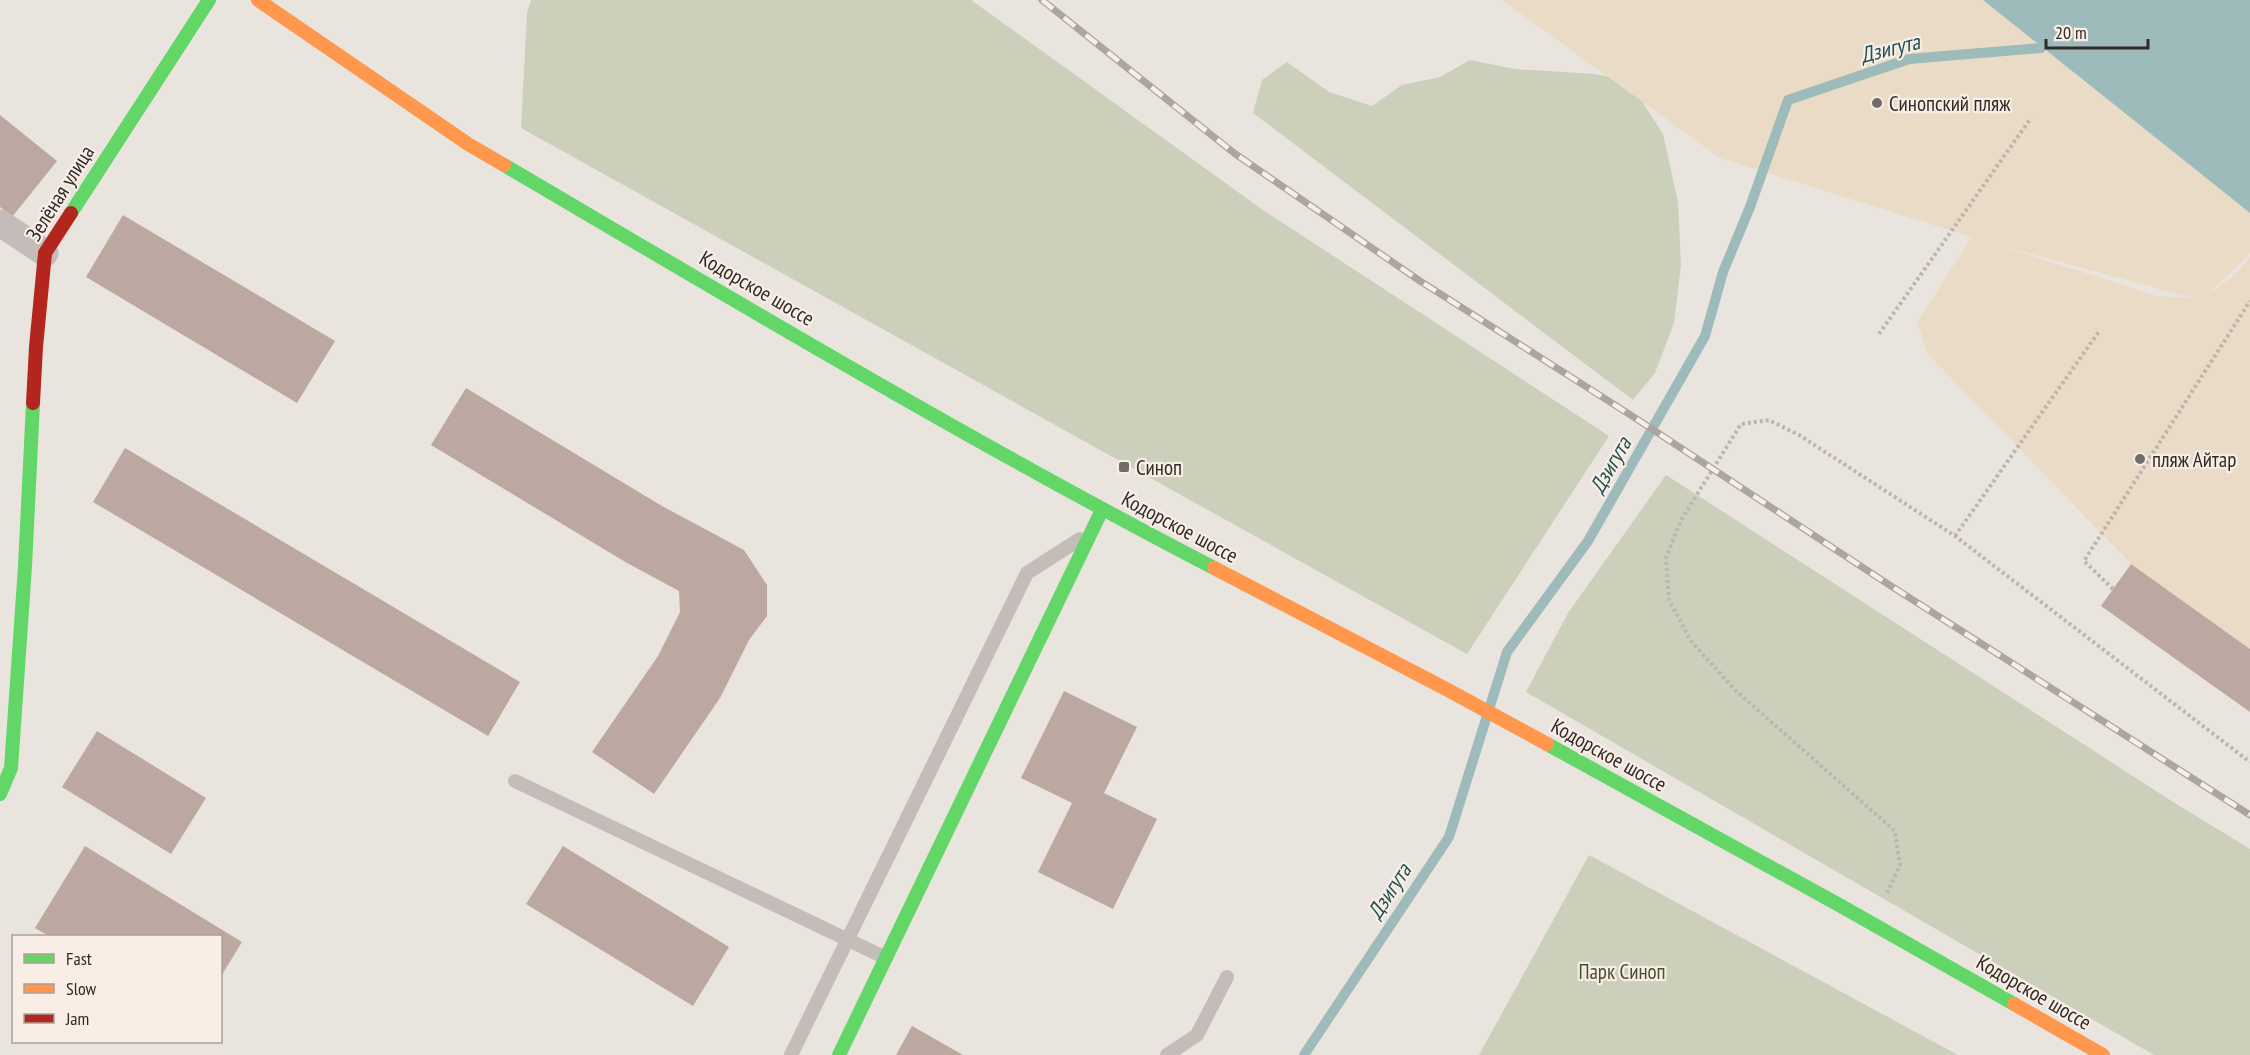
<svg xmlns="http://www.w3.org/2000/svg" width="2250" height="1055" viewBox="0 0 2250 1055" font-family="'PT Sans Narrow',sans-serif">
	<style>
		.green { fill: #cccfba }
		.sand { fill: #e9dbc6; fill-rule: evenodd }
		.water { fill: #9cbbba }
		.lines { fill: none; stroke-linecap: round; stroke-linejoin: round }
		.stream { stroke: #9cbbba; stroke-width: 10 }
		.building { fill: #bda8a1 }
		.path { stroke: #bcb5b0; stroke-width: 4; stroke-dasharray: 3 3; stroke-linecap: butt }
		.lane { stroke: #c3bcb8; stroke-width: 14 }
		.street { stroke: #c3bcb8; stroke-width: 27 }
		.fast { stroke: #63d668; stroke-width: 14 }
		.slow { stroke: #ff974d; stroke-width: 14 }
		.jam { stroke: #b3261e; stroke-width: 14 }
		.rail-casing { stroke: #aba5a2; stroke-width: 7 }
		.rail { stroke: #f8eee6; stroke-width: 4.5; stroke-dasharray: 14; stroke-linecap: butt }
		.poi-dot { fill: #736b67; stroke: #f8eee6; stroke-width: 2 }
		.labels { text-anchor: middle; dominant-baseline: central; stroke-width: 4.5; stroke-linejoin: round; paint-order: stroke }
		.poi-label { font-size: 21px; fill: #332a27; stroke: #f8eee6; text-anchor: start }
		.street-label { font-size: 21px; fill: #332a27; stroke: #f8eee6 }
		.park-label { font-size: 21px; fill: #45502c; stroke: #f8eee6 }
		.water-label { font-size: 22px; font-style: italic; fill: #1f5152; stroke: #f8eee6 }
	</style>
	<rect width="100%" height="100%" fill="#eae4df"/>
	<!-- green -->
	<g class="green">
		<polygon points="531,0 971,0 1263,210 1609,436 1467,654 521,128 527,12"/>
		<polygon points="1470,60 1515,69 1594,74 1629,81 1663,134 1678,202 1681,265 1674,323 1655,373 1633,400 1253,113 1262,80 1287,62 1329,92 1372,106 1402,85 1440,77"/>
		<polygon points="1666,475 2170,800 2250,849 2250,1055 2154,1055 1526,692 1568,613"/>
		<polygon points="1589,855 1958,1055 1479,1055"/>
	</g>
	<!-- sand -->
	<path class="sand" d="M1502,0H1983L2250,213V253L2207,295L2236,274L2250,257V649L2131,564L1928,354L1917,322L1972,237L1720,158ZM1994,244L2197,299L2157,296Z"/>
	<!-- water -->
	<polygon class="water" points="1983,0 2250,0 2250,213"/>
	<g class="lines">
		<!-- stream -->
		<polyline class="stream" points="1304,1055 1449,837 1507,652 1588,541 1705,336 1723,272 1750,207 1788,100 1909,59 2041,48"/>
	</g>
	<!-- building -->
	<g class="building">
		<polygon points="0,115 57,161 12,217 0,207"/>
		<polygon points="123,215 335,341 297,403 86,277"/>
		<polygon points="466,388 662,506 744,550 767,585 767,616 749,640 720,698 654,794 592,752 658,656 680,612 679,591 627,563 431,445"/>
		<polygon points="125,448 520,682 488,736 93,502"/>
		<polygon points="2131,564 2250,649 2250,712 2101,606"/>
		<polygon points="1064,691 1137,727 1104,793 1157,819 1113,909 1038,872 1072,803 1021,778"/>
		<polygon points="97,731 206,798 171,854 62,787"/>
		<polygon points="85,846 242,942 220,978 220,936 49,936 35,928"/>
		<polygon points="563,846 729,947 693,1006 526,904"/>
		<polygon points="912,1026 963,1055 896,1055"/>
	</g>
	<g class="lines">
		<!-- path -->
		<g class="path">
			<polyline points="1879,334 2031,118"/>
			<polyline points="1955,536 2100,330"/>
			<polyline points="2113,589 2084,561 2250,301"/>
			<polyline points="1887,893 1900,865 1895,831 1735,690 1691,641 1669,600 1666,558 1681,520 1741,424 1769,420 1799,435 1955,536 2250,762"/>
		</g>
		<!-- lane -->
		<g class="lane">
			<polyline points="515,781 886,958"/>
			<polyline points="791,1055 1027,573 1080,539"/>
			<polyline points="1167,1055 1197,1035 1227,977"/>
		</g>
		<!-- street -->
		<polyline class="street" points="0,223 45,253"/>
		<!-- fast -->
		<g class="fast">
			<path d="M504,165C739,303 973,443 1214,568"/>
			<polyline points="71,213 209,0"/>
			<polyline points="1547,744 1841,906 2014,1004"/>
			<polyline points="0,794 11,768 25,567 33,403"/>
			<polyline points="839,1055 1102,510"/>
		</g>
		<!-- slow -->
		<g class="slow">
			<polyline points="258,0 468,144 504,165"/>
			<polyline points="1214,568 1448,690 1547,744"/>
			<polyline points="2014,1004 2103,1055"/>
		</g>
		<!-- jam -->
		<polyline class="jam" points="33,403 36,347 45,253 71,213"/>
		<defs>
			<polyline id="rail" points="1042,0 1234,153 1420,281 1629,414 1891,586 2250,815"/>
		</defs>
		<!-- rail casing -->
		<use href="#rail" class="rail-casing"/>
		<!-- rail -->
		<use href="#rail" class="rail"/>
	</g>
	<!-- markers -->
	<g class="poi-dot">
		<circle cx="1877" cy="103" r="6"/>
		<circle cx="2140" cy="459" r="6"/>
		<rect x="1118" y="461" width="12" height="12" rx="3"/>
	</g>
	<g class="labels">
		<!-- poi labels -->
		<g class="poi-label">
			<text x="1889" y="103">Синопский пляж</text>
			<text x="2152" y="459">пляж Айтар</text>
			<text x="1136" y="467">Синоп</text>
		</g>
		<!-- street labels -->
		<g class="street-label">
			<text transform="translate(60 193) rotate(-58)">Зелёная улица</text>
			<text transform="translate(757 288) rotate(30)">Кодорское шоссе</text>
			<text transform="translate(1180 527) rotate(28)">Кодорское шоссе</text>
			<text transform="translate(1609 755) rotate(29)">Кодорское шоссе</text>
			<text transform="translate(2034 992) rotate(30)">Кодорское шоссе</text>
		</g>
		<!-- park labels -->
		<g class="park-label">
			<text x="1622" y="971">Парк Синоп</text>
		</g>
		<!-- water labels -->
		<g class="water-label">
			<text transform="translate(1890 48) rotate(-14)">Дзигута</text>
			<text transform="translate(1610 465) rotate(-60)">Дзигута</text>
			<text transform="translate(1389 891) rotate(-57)">Дзигута</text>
		</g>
	</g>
	<!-- legend -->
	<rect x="12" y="935" width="210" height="108" fill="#f8eee6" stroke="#a9a09a" stroke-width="1.5"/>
	<rect x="24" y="954" width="30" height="9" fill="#63d668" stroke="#a9a09a" stroke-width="1.5"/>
	<text x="66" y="965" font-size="18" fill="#332a27">Fast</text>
	<rect x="24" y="984" width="30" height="9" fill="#ff974d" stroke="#a9a09a" stroke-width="1.5"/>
	<text x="66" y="995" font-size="18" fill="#332a27">Slow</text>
	<rect x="24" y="1014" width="30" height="9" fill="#b3261e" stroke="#a9a09a" stroke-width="1.5"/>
	<text x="66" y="1025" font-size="18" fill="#332a27">Jam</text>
	<!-- scale -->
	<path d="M2046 39v9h102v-9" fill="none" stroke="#332a27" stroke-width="3"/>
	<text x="2055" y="39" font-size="18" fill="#332a27" stroke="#f8eee6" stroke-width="4.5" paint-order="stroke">20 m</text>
</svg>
